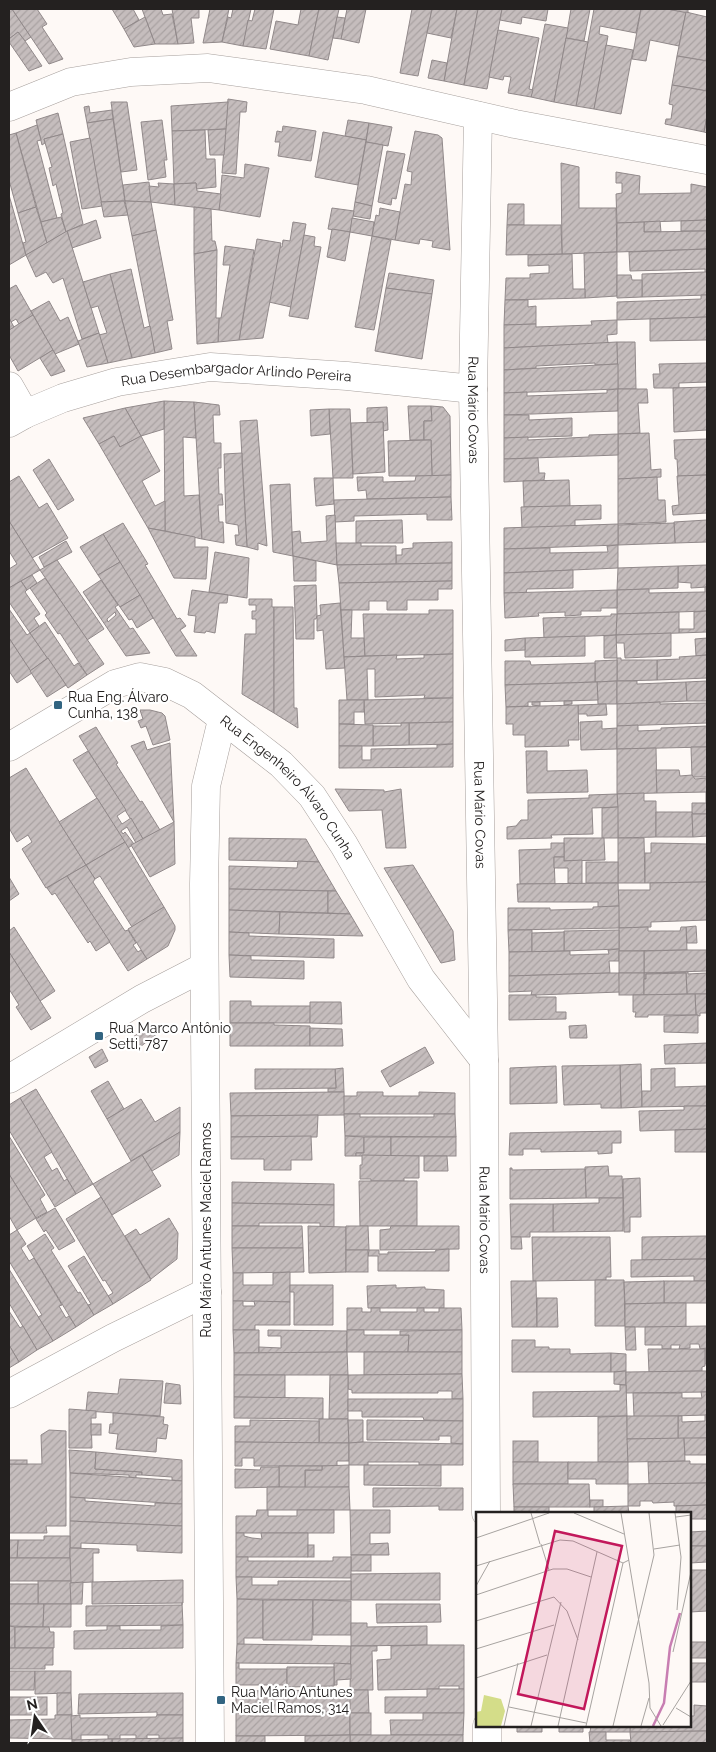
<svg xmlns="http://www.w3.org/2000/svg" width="716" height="1752" viewBox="0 0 716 1752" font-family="Raleway,sans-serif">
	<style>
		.building { fill: url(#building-hatch); stroke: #91898a; fill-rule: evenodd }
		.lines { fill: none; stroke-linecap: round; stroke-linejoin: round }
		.minor-casing { stroke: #a7a09d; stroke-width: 29 }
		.minor { stroke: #fff; stroke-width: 28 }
		.poi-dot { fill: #326481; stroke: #fff; stroke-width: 2 }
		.labels { text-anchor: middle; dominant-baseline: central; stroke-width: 4.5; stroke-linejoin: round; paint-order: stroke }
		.street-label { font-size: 14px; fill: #242120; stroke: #fff }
		.poi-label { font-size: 14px; fill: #242120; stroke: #fff; text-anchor: start }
		.inset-river { fill: none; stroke: #c87eb2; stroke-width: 2.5 }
		.inset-road { fill: none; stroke: #a7a3a0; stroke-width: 1 }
		.view { fill: #c2185b; fill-opacity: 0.15; stroke: #c2185b; stroke-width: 2.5 }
		.inset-edge { fill: none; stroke: #242120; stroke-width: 2.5 }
	</style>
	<defs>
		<pattern id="building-hatch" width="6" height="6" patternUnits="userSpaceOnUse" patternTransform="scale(1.25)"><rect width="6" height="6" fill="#c5bdbd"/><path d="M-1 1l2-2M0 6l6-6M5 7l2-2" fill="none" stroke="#a9a2a2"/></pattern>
	</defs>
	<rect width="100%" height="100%" fill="#fef9f6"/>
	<!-- building -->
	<g class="building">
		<polygon points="9,9 12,9 31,37 25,41 18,32 9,39"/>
		<polygon points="12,9 37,9 47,24 42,27 63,59 49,64"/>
		<polygon points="112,9 133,9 139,20 124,29"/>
		<polygon points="142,9 161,9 163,15 172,14 178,44 155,44"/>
		<polygon points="172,9 199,9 199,18 191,18 194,43 178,44"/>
		<polygon points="210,9 229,9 222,42 203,43"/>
		<polygon points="233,9 251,9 243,46 222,42 228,17 231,18"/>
		<polygon points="255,9 274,9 266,49 243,46 248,20 252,21"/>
		<polygon points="301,9 319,9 309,56 270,49 276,21 298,25"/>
		<polygon points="319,9 339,9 328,60 309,56"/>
		<polygon points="347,9 366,9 359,43 341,39"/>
		<polygon points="412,9 432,9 418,76 400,73"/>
		<polygon points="432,9 457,9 451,38 427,33"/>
		<polygon points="457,9 478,9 464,85 444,81"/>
		<polygon points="478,9 502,9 487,89 464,85"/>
		<polygon points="502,9 548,9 546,21 522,17 521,24 500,20"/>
		<polygon points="571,9 590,9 584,41 566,38"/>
		<polygon points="594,9 641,9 636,33 600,26 599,34 608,36 594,109 576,106"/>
		<polygon points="641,9 667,9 686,12 679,46 650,40 646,61 632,59"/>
		<polygon points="667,9 688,9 688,13"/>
		<polygon points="686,12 707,17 707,61 677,56"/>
		<polygon points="145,17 155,44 134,47 124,29"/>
		<polygon points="337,17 345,18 341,39 333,38"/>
		<polygon points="545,24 568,28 554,102 531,97"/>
		<polygon points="498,30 539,38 529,89 533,90 531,97 508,93 511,77 504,76 503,80 489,77"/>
		<polygon points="18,32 25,41 42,66 29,71 9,42 9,39"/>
		<polygon points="566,38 588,42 576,106 554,102"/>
		<polygon points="606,45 633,50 621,114 594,109"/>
		<polygon points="677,56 707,61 707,91 672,85"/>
		<polygon points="432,60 447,63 444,81 428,78"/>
		<polygon points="672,85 707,91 707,116 704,132 665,124 666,119 671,119 673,105 669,104"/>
		<polygon points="228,99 247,102 246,112 240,112 236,174 222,173"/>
		<polygon points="111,102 127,102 137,170 121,172"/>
		<polygon points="228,102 226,129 172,131 171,106"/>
		<polygon points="89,106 90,113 112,110 113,119 87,123 84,107"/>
		<polygon points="58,113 63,134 44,139 45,143 42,145 36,120"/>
		<polygon points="707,116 707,133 704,132"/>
		<polygon points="113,119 125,201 101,202 87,123"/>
		<polygon points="162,120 167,160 164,160 166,177 148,180 141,122"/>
		<polygon points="348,120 369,123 366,140 345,136"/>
		<polygon points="369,123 392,127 388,146 366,142"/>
		<polygon points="37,125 41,140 37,141 57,218 41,222 16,133"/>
		<polygon points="283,126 316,131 311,161 278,156 280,142 275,142 277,131 282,132"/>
		<polygon points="226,129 224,155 210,155 208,130"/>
		<polygon points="205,130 206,159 215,159 216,187 196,189 196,183 174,184 172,131"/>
		<polygon points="415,131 438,135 442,138 450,250 432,247 433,241 420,239 419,244 395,240 405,184 411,185 412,172 407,171"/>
		<polygon points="323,132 366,140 358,185 315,177"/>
		<polygon points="16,133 36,207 18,213 9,180 9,135"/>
		<polygon points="63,134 83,224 66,232 61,214 63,213 56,184 53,186 49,168 52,167 44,139"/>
		<polygon points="90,138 102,206 82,209 70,142"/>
		<polygon points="366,142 383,145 372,206 355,202"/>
		<polygon points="387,151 405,154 396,199 392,198 391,205 378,202"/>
		<polygon points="561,163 579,167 579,208 616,208 617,252 562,254"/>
		<polygon points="245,164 269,168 260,217 219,210 222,175 244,178"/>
		<polygon points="616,172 640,176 639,194 691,193 691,184 707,187 707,220 617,223 616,194 622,193 622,183 616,183"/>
		<polygon points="149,182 151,202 125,201 123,185"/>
		<polygon points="158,183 174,184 175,205 151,202 149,186 159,187"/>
		<polygon points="196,183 197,191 221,194 219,210 175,205 174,184"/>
		<polygon points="9,195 26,255 9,265"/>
		<polygon points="124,201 128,215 104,217 101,202"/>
		<polygon points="125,201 151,202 156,230 132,236"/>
		<polygon points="355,202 372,206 370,219 353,216"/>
		<polygon points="508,204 524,204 524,225 507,225"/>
		<polygon points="36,207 47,243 26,255 23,243 26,242 18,213"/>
		<polygon points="194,207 211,209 212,241 215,241 217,250 194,254"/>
		<polygon points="332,208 354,211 350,232 328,229"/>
		<polygon points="380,208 400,212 395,240 372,236 376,215 379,216"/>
		<polygon points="61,217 66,232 47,243 41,222"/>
		<polygon points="352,218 374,222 372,236 350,232"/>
		<polygon points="96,220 101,238 72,248 67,231"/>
		<polygon points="707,220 707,231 681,231 681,221"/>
		<polygon points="660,221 661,232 644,232 644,222"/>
		<polygon points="293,222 306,224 291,307 269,302 280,247 282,247 283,240 290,241"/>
		<polygon points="644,222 644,232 707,231 707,249 617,252 617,223"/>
		<polygon points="507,225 561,225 562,254 506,255"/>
		<polygon points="332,229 350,232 345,261 327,257"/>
		<polygon points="156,230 173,320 167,321 172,349 155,353 132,236"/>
		<polygon points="67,231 99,333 82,339 63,278 53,283 46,272 36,277 26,255"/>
		<polygon points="304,235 315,237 314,246 321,247 308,319 289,316"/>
		<polygon points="372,236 391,240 374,330 355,327"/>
		<polygon points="257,239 281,243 263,338 239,340"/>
		<polygon points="225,246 254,250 239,340 218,342 219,318 221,318 230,265 223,265"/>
		<polygon points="707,249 707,272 705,272 705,269 630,271 629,252"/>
		<polygon points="217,250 216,318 219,318 218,342 197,344 194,254"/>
		<polygon points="617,252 617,296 585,298 584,253"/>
		<polygon points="572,254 573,289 585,289 585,298 505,300 506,278 530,278 530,274 549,273 549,265 528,266 528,255"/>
		<polygon points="131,269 144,328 150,326 155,353 132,358 110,274"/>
		<polygon points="705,272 707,272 707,295 642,297 642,274"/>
		<polygon points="389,273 434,280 432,294 386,288"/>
		<polygon points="110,274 132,358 108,363 99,335 107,333 98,306 91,308 83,282"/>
		<polygon points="617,275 631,275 632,280 642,280 642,297 617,298"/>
		<polygon points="16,285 33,315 19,324 16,319 11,322 9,318 9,289"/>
		<polygon points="386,288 432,294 422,359 375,351"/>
		<polygon points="701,295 707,295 707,317 617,320 617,302 701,299"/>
		<polygon points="505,300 528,300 528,307 536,306 536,324 504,325"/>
		<polygon points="49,301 60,321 68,317 79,344 55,354 31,311"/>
		<polygon points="33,315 53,350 18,371 9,355 9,330"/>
		<polygon points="707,317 707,340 650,341 650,319"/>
		<polygon points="9,318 14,327 9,330"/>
		<polygon points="617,320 617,334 607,335 608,343 504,348 504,325 536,324 536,327 592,325 591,321"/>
		<polygon points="99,333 108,363 87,367 78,341"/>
		<polygon points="617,342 618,364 595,365 595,363 536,366 536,368 504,370 504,348"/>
		<polygon points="617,342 635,342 636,389 618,389"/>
		<polygon points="53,350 65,371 51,376 40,358"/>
		<polygon points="707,363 707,382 679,383 679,388 654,388 653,374 660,374 659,364"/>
		<polygon points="618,364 618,389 504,393 504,370"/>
		<polygon points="707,387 707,430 674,432 673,388"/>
		<polygon points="618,389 618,411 504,415 504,393 527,392 527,396 607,393 607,390"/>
		<polygon points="618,389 647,389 648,403 638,403 640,433 618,434"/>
		<polygon points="164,401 194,402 196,438 183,437 184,496 199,495 202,539 165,531"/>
		<polygon points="164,401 164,429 141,436 125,408"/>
		<polygon points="194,402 219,405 220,415 213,415 214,443 221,443 221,468 218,468 219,494 222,494 223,505 218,505 219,522 223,522 224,543 202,539"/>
		<polygon points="408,406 431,406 432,421 424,421 424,440 410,440"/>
		<polygon points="431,406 443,407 450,416 451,475 432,476 431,440 424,440 424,421 432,421"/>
		<polygon points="387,407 388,430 383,431 383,422 367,423 367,408"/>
		<polygon points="125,408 141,436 120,447 114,436 99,444 83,418"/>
		<polygon points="329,409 350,409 353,478 333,478"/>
		<polygon points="329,409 330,434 311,436 310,410"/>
		<polygon points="504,415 529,415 529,420 572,418 572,436 504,438"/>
		<polygon points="257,420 267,546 258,543 258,550 247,547 240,421"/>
		<polygon points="383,422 385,472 353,474 351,423"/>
		<polygon points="649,433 651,470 661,469 661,477 618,479 618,434"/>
		<polygon points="618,434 618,455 504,459 504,438 528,437 528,440 589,437 589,435"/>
		<polygon points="114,436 120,447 141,436 160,471 142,481 155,506 165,501 165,531 148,528 99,444"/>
		<polygon points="707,439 707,475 678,476 677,459 675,459 674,440"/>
		<polygon points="431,440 432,476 389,476 388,441"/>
		<polygon points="242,453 242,460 247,547 236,545 235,535 239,535 238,525 226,523 224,454"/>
		<polygon points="538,458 539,473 545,473 544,480 504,482 504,459"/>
		<polygon points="49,459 74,500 58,510 33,470"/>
		<polygon points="451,475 451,497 367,499 366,490 358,491 357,477 383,477 383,482 415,481 416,476"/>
		<polygon points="707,475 707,513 673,515 672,506 679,505 677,476"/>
		<polygon points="19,476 39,508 47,503 68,538 32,558 9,521 9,482"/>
		<polygon points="657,477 658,500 665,500 666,522 618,524 618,479"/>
		<polygon points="314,478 333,478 334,504 316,506"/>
		<polygon points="569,480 570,506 524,507 523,481"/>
		<polygon points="290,484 293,556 273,552 270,485"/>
		<polygon points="451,497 452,520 427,520 427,514 354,516 354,521 335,522 334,500"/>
		<polygon points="601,505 601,519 575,520 575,526 522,528 521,507"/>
		<polygon points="335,515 337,565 293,556 292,532 300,531 301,543 327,541 326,516"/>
		<polygon points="402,520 403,543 356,543 356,521"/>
		<polygon points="707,520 707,542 675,543 674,522"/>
		<polygon points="9,521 40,570 9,588 9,569 17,564 9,551"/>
		<polygon points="123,523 148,564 145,565 177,619 180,618 186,626 180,630 197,656 176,656 103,534"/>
		<polygon points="674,523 675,543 618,545 618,525"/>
		<polygon points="618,524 618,545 504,549 504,528"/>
		<polygon points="148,528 195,537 195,547 208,547 206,579 174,578"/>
		<polygon points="103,534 120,562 98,575 80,547"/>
		<polygon points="66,541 72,552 44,567 39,557"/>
		<polygon points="452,542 452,563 396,564 396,555 402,555 402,549 413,548 413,543"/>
		<polygon points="336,543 361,543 361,546 396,546 396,564 337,565"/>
		<polygon points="618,545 618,568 504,573 504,549 550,548 550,553 608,552 607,546"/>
		<polygon points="215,552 249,558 247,598 209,592"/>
		<polygon points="293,556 316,561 316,581 294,581"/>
		<polygon points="57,560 104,629 87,640 40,570"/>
		<polygon points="120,562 140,595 120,607 98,575"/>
		<polygon points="452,563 452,581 339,583 337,565"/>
		<polygon points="707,565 707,587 691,588 691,583 678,582 678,566"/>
		<polygon points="678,566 678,588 617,590 618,568"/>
		<polygon points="573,570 573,588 527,589 526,593 504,593 504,573"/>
		<polygon points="32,575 37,583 27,590 21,581"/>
		<polygon points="45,578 104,664 87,675 60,633 58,634 45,615 47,613 30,588"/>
		<path d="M101,580L118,605L115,607L130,629L133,628L150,653L126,656L83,592ZM115,612L116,615L108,622L107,619Z"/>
		<polygon points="21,581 27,590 25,592 40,614 34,618 39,626 30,633 9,602 9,588"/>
		<polygon points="452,581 452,589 438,589 438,600 407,600 407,610 387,610 387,601 369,601 369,610 341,610 339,583"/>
		<polygon points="316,585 317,616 316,619 314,619 314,639 296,639 294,586"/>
		<polygon points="705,587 707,587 707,611 617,614 617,590 649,589 649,593 705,592"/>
		<polygon points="192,590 228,595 227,603 219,603 215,633 206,631 205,633 194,632 196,616 188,615"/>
		<polygon points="617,590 617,608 601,608 601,611 581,611 581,615 565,616 565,612 538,613 539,616 505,618 504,593"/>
		<polygon points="140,595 153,618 137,628 132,619 129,620 120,607"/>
		<polygon points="249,599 272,599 272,607 274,607 274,713 242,694 245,634 256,634 256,619 252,619 252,611 256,611 256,605 249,605"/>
		<polygon points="340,603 345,668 326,669 323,630 317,631 317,616 321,615 320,605"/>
		<polygon points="274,607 293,607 294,708 297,708 298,728 274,713"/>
		<polygon points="9,609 27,635 30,633 48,658 30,671 9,638"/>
		<polygon points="341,610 352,610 351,638 364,638 365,656 344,657"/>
		<polygon points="429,610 453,610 453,654 365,656 363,614 429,614"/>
		<polygon points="707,611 707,632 679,633 679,629 694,629 694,612"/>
		<polygon points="679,612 679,633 616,635 617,614"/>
		<polygon points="611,614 617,614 616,635 544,638 543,618 611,616"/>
		<polygon points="45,622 74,666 78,663 87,675 68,688 30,633"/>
		<polygon points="671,633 671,656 625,658 624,643 616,643 616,635"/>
		<polygon points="616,635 617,658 604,658 604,636"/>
		<polygon points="585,636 585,656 525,657 525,638"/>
		<polygon points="9,638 32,673 17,683 9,671"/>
		<polygon points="525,638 525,650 505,651 505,640"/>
		<polygon points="707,638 707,655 696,656 695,639"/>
		<polygon points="453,654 453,698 424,698 425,695 375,697 375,669 367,669 368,700 347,700 344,657 397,655 396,659 424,658 424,655"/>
		<polygon points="707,655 707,678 657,680 657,660 680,659 679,657"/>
		<polygon points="48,658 66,685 47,697 30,671"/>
		<polygon points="617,658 621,658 621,660 657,660 657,680 617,681"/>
		<polygon points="617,660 617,681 595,682 595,661"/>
		<polygon points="505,661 530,661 531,665 595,663 595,682 505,685"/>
		<polygon points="617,681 617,704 598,704 597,682"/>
		<polygon points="617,681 637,681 637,684 686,682 687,701 617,704"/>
		<polygon points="707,681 707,701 687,701 686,682"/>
		<polygon points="597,682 598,700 528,702 528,706 506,707 505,685"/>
		<polygon points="453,698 453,722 365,724 364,700"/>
		<polygon points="339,700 364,700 364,712 354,712 354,724 339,724"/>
		<polygon points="564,701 572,701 572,704 564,705"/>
		<polygon points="532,702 540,702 540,706 532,705"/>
		<polygon points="660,702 660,704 707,703 707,723 617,726 617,704"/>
		<polygon points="606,704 607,715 587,716 587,714 578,714 578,705"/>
		<polygon points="578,705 579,740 568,740 569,746 525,747 525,735 513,735 513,724 506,724 506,707"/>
		<polygon points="140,710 150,710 162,713 165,716 170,740 153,745 146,726 141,728 138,721 143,719"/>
		<polygon points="602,721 602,729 617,728 617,749 581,750 580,722"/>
		<polygon points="453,722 453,744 409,745 409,723"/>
		<polygon points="401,723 409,723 409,745 373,746 373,726 401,726"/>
		<polygon points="707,723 707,747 617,749 617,726 638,725 638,731 661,730 661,728 707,726"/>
		<polygon points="339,724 373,725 373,746 339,746"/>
		<polygon points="96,727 118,763 116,764 140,802 142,801 160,830 143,839 79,736"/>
		<polygon points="144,741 147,750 170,743 174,822 131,746"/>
		<polygon points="453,744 453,767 339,768 339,746 362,746 362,760 371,760 371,749 437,748 437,745"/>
		<polygon points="691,747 707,747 707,777 692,777"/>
		<polygon points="656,748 657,793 617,794 617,749"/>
		<polygon points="88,751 126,810 117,816 122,824 131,818 143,839 136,843 127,827 121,831 123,834 125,832 134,844 128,848 73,760"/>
		<polygon points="526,751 547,751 547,771 587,770 588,792 527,793"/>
		<polygon points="26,768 86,865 46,888 22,849 32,842 28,835 17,842 9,828 9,778"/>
		<polygon points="656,770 679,770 680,776 692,775 695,779 707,778 707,792 657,793"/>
		<polygon points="335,789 384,790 384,792 401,789 406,848 386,848 382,810 349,811"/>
		<polygon points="706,792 707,792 707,814 692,814 692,803 706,803"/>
		<polygon points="644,793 644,801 656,801 656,837 618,838 617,794"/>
		<polygon points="617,794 618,807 592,808 593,834 551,835 552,838 507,839 507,827 516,826 521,820 528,820 528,800 589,798 589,795"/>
		<polygon points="97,798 125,842 86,865 59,822"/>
		<polygon points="618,807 618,838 602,838 602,808"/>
		<polygon points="656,812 692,812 693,837 656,837"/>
		<polygon points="692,814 707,814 707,836 693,837"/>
		<polygon points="174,822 175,864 150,877 131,845"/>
		<polygon points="229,838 306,839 319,862 229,860"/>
		<polygon points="564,838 604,838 605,860 564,861"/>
		<polygon points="618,838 644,838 645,883 618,883"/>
		<polygon points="125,842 164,907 132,927 100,876 95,879 86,865"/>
		<polygon points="551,843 564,843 564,857 554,857 555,884 520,884 519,850 551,849"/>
		<polygon points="651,843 707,844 707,882 645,883 645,853 651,853"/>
		<polygon points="554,857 564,857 564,861 582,860 582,884 568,883 568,868 554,868"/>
		<polygon points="298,861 319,862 336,891 229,889 229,866 297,868"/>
		<rect x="586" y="862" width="32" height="21"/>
		<polygon points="86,865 95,879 93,882 125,931 128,930 136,943 133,945 138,952 141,950 147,959 128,971 67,876"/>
		<polygon points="413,865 453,931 455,960 441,963 384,868"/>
		<polygon points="67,876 110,942 96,951 90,941 88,943 55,893 52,895 47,888"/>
		<polygon points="9,877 19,894 9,901"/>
		<polygon points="707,882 707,920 651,922 651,927 619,928 618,890 650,890 650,883"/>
		<polygon points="618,883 619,906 598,907 598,902 518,902 517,884"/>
		<polygon points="229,889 328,891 328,913 229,910"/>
		<polygon points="328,891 336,891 350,914 328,913"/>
		<polygon points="619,906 619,928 508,930 508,908 550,908 550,910 593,909 593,907"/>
		<polygon points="164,907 175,926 175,930 168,946 147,959 128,929"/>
		<polygon points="229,910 280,912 279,934 229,932"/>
		<polygon points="280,912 350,914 363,936 279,934"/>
		<polygon points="696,926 697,943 687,943 686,927"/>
		<polygon points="14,927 55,991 40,1001 9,952 9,931"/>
		<polygon points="648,927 648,931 680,931 681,927 686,927 687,950 619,951 619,928"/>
		<polygon points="508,930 532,930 532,952 509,952"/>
		<polygon points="619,930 619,949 564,951 564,931"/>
		<polygon points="229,932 249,933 249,936 334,939 334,958 229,955"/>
		<polygon points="564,932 564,951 532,952 532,933"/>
		<polygon points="619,949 619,961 609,961 610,973 509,976 509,952 570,951 570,955 609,954 608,950"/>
		<polygon points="687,950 707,950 707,971 644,973 644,951"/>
		<rect x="619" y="951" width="25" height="22"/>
		<polygon points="9,952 51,1018 31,1030 16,1007 19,1005 9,989"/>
		<polygon points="229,955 251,956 251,960 304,961 304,979 230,977"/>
		<polygon points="688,972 688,974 707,973 707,994 687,994 686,973 646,974 646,979 644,979 644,973"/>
		<polygon points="610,973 619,973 620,992 536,995 531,995 532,991 509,992 509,976"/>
		<rect x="619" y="973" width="25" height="22"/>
		<polygon points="686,973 687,994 644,995 644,979 646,979 646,974"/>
		<polygon points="695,994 707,994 707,1013 700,1013 700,1016 696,1015"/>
		<polygon points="695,994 696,1015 648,1015 648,1017 635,1017 636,1012 633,1012 633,995"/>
		<polygon points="509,995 536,995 536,997 556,997 556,1012 566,1012 566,1019 509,1020"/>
		<polygon points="230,1001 251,1001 251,1006 311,1006 310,1023 230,1023"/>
		<polygon points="310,1002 341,1002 342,1024 310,1023"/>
		<polygon points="698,1015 698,1033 664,1032 664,1016"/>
		<polygon points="230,1023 274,1023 274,1025 310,1026 310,1046 230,1046"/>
		<polygon points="151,1025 158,1033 140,1047 133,1037"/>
		<polygon points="586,1025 587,1038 570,1038 569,1026"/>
		<polygon points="310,1028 342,1029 343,1046 310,1046"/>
		<polygon points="707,1043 707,1063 665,1064 664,1045"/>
		<polygon points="425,1047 434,1063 390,1087 381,1071"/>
		<polygon points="102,1049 108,1061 95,1068 89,1057"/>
		<polygon points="641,1064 642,1107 621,1108 620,1065"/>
		<polygon points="620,1065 621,1108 601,1108 601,1104 564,1105 562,1066"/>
		<polygon points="556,1066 557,1103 510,1104 510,1068"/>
		<polygon points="343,1068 344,1092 328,1092 328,1088 336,1088 335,1069"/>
		<polygon points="675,1068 675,1087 707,1086 707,1106 642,1107 642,1091 651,1091 651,1069"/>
		<polygon points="255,1069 335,1069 336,1088 255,1089"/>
		<polygon points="108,1081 124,1109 107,1119 91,1091"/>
		<polygon points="36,1089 93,1184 76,1194 20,1098"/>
		<polygon points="344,1092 345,1115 231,1116 230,1093"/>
		<polygon points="357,1092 383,1092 383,1096 419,1096 419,1092 455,1093 455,1114 344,1114 344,1096 357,1096"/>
		<polygon points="20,1098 52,1152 44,1157 52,1171 57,1168 64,1181 67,1179 76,1194 55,1207 9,1130 9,1105"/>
		<polygon points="141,1099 155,1122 180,1107 180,1132 131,1161 107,1119"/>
		<polygon points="684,1106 707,1106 707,1129 640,1131 639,1111 684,1110"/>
		<polygon points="344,1114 360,1114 360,1117 434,1117 434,1114 455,1114 456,1137 345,1136"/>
		<polygon points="318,1115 317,1137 231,1137 231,1116"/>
		<polygon points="707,1129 707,1152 675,1152 675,1130"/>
		<polygon points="621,1131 621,1143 612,1143 612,1153 598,1154 598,1151 541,1152 541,1149 523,1149 523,1155 509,1155 510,1133"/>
		<polygon points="180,1132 179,1155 152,1171 142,1155"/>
		<polygon points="9,1136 45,1195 40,1199 47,1212 36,1218 9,1174"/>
		<polygon points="311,1136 312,1160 291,1160 291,1170 264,1170 264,1159 231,1159 231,1137"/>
		<polygon points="345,1136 364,1137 364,1153 356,1153 356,1156 345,1156"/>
		<polygon points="364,1137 391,1137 391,1156 356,1156 356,1153 364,1153"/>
		<rect x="391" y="1137" width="65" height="19"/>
		<polygon points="142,1155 161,1186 112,1215 93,1184"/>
		<polygon points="362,1155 419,1156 419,1178 404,1178 404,1181 371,1181 371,1179 360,1179 360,1165 362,1165"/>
		<polygon points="424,1156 447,1156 448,1171 424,1171"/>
		<polygon points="608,1166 609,1176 622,1176 623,1198 586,1198 585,1167"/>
		<polygon points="510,1168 512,1168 512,1170 585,1169 586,1198 510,1199"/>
		<polygon points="9,1174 36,1218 17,1230 9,1216"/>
		<polygon points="640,1178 641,1217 630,1217 630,1232 624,1232 623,1179"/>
		<polygon points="359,1181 417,1181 417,1226 360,1226"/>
		<polygon points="232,1182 334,1184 334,1205 232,1203"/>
		<polygon points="101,1197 151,1280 113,1304 108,1296 113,1293 105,1280 103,1281 66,1219"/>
		<polygon points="599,1198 623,1198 623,1231 553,1232 553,1204 599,1203"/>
		<polygon points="232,1203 334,1205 334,1227 320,1227 320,1223 259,1223 259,1226 232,1226"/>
		<polygon points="510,1204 553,1204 553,1232 530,1232 530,1237 511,1237"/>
		<polygon points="55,1208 75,1241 59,1250 46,1230 44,1232 36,1219"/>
		<polygon points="169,1218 178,1233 177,1259 151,1279 125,1236 136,1229 140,1235"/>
		<polygon points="232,1226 302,1226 303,1248 232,1248"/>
		<polygon points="308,1226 346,1227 346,1272 309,1273"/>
		<polygon points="346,1226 368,1226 369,1250 346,1250"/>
		<polygon points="391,1226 459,1226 459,1249 380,1250 380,1230 390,1229"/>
		<polygon points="17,1230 26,1244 21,1248 29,1261 34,1258 62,1305 59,1306 66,1318 69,1316 76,1327 53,1341 38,1317 42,1315 9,1261 9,1235"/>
		<polygon points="45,1234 54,1248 51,1250 78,1293 80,1292 94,1315 76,1327 27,1246"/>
		<polygon points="707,1236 707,1259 642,1260 642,1237"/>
		<polygon points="511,1237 521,1237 522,1249 511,1249"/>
		<polygon points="532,1237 610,1237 611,1277 606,1277 606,1280 533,1281"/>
		<polygon points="232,1248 303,1248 304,1272 233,1273"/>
		<polygon points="449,1249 449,1271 378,1271 378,1256 368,1256 369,1250 379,1250 379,1254 388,1254 388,1252 435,1252 436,1250"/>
		<rect x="346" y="1250" width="22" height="22"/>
		<polygon points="84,1256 113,1304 94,1315 88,1305 91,1304 68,1266"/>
		<polygon points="707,1259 707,1281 694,1281 694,1276 631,1277 631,1260"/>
		<polygon points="9,1269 53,1341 37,1350 9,1303"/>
		<polygon points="290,1272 290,1302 233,1301 233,1273 243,1273 243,1285 273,1285 273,1273"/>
		<polygon points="595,1280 624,1280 625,1326 595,1326"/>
		<polygon points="511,1281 536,1281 537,1327 512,1327"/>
		<rect x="664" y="1281" width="43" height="22"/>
		<polygon points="664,1281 664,1303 625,1304 624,1282"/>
		<polygon points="290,1285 333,1285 333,1325 294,1325 294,1292 290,1292"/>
		<polygon points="396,1285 396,1288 425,1287 425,1289 444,1290 444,1308 368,1308 367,1286"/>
		<polygon points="537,1298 557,1298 558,1327 537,1327"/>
		<polygon points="233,1301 243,1301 243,1306 255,1306 254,1301 290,1302 290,1325 255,1325 255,1330 233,1330"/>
		<polygon points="664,1303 686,1303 686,1327 625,1327 625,1304"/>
		<polygon points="347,1308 362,1308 362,1312 371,1312 371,1308 380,1308 380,1312 417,1312 417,1308 424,1308 424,1312 439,1312 439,1308 461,1308 462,1330 347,1330"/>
		<polygon points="9,1311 20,1328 23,1326 37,1350 19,1362 9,1345"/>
		<polygon points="707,1326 707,1348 700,1349 699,1344 690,1344 690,1348 679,1349 680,1345 671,1345 671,1349 662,1349 662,1345 645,1345 645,1327"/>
		<polygon points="625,1327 635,1327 636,1350 626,1350"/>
		<polygon points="233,1330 259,1330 259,1353 234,1353"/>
		<polygon points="268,1330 347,1331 347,1352 259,1353 259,1347 281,1348 281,1336 268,1336"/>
		<polygon points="347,1330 364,1330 364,1335 409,1335 408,1352 347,1352"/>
		<polygon points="462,1330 462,1352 408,1352 409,1335 400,1335 400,1331"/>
		<polygon points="512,1340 535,1340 535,1347 549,1347 549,1349 570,1349 570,1354 611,1353 611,1372 512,1372"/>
		<polygon points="9,1345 19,1362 9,1368"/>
		<polygon points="707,1348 707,1364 705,1364 705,1349"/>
		<polygon points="648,1349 705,1349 705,1366 702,1367 702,1371 649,1372"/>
		<polygon points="347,1352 348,1375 234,1375 234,1353"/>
		<polygon points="364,1352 462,1352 462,1374 364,1375"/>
		<polygon points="611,1353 626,1354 626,1371 611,1372"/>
		<polygon points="626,1371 626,1385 614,1384 614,1372"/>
		<polygon points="702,1371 707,1371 707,1392 626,1393 626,1372"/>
		<polygon points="462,1374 463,1399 452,1399 452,1391 438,1391 438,1393 352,1393 352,1390 348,1389 348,1375"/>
		<polygon points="234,1375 285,1375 285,1398 234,1397"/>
		<polygon points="330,1375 348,1375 348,1419 329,1419"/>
		<polygon points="120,1379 163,1381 160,1416 86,1411 88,1392 118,1394"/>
		<polygon points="166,1383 180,1385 181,1404 164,1403"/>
		<polygon points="620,1385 626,1385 627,1416 533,1417 533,1392 620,1391"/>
		<polygon points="701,1392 707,1392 707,1415 634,1417 633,1393 682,1393 682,1398 702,1398"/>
		<polygon points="234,1397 323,1398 323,1419 234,1418"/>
		<polygon points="348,1399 463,1399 463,1421 424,1420 423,1417 362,1417 362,1411 348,1411"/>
		<polygon points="69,1409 96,1411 96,1418 91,1418 92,1448 69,1448"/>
		<polygon points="113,1413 164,1417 163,1424 168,1425 166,1439 157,1438 156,1452 116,1449 118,1434 109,1433 110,1424 113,1424"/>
		<polygon points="705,1415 707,1415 707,1438 678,1439 678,1416 682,1416 682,1422 705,1421"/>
		<polygon points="627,1416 628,1462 598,1462 598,1417"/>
		<rect x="627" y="1416" width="51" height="23"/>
		<polygon points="319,1419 348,1419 349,1443 319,1443"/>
		<polygon points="250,1420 319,1421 319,1443 235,1442 235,1426 250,1426"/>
		<polygon points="348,1420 363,1420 363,1442 349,1443"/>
		<polygon points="367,1420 463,1421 463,1444 451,1443 451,1436 439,1436 439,1440 367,1440"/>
		<rect x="91" y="1424" width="10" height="11"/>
		<polygon points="49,1430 66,1431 66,1526 46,1526 47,1533 9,1533 9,1464 42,1464 41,1435"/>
		<polygon points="684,1438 685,1461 628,1462 627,1439"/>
		<polygon points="684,1438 707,1438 707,1455 685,1455"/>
		<rect x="513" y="1441" width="25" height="21"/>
		<polygon points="235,1442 349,1443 349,1461 337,1461 337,1466 254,1466 254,1458 242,1458 242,1466 235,1466"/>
		<polygon points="363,1442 463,1444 463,1465 419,1465 419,1462 368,1462 368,1465 349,1465 349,1443"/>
		<polygon points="69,1450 96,1452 95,1469 142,1472 142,1475 136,1475 136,1478 129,1477 129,1475 70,1473"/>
		<polygon points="96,1452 182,1460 182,1481 172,1480 172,1477 142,1475 142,1472 95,1469"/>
		<rect x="9" y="1460" width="18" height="4"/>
		<polygon points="690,1461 690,1464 707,1464 707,1483 649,1484 648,1462"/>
		<rect x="513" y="1462" width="55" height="22"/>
		<polygon points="568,1462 628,1462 628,1484 596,1484 596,1479 568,1479"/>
		<polygon points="349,1465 349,1487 305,1488 305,1470 322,1470 322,1466"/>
		<polygon points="364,1465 441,1465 441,1486 364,1485"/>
		<polygon points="279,1466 322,1466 322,1470 305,1470 305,1488 279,1487"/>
		<polygon points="261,1467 279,1467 279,1487 235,1488 235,1469 260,1470"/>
		<polygon points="70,1473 182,1481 182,1504 70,1497"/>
		<polygon points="707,1483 707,1505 674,1506 674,1502 653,1503 652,1501 640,1501 640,1506 628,1506 628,1484"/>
		<polygon points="513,1484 589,1484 590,1507 514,1507"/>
		<polygon points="267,1487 349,1487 350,1510 267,1510"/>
		<polygon points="373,1488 463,1488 463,1510 439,1510 439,1506 373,1507"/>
		<polygon points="70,1497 85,1498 85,1501 155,1506 155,1503 182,1504 182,1526 70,1521"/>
		<rect x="590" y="1500" width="13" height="7"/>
		<polygon points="707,1505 707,1519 690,1519 690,1513 676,1513 676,1506"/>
		<polygon points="628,1506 629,1513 594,1513 594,1507"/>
		<rect x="514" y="1507" width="35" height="6"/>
		<polygon points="257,1510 268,1510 268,1516 297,1516 297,1510 334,1510 334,1533 236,1533 236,1516 256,1516"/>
		<polygon points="350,1510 390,1510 390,1533 370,1533 370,1544 388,1543 389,1555 351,1555"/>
		<polygon points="70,1521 182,1526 182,1553 137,1551 137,1545 81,1543 81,1548 70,1548"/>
		<polygon points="707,1531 707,1546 690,1546 690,1532"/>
		<polygon points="236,1533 244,1533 244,1536 252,1538 262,1539 261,1533 308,1533 308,1557 236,1557"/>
		<polygon points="44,1536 70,1536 70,1558 17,1558 18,1540 44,1540"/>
		<polygon points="9,1540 18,1540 17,1558 9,1558"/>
		<rect x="308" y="1545" width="6" height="12"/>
		<polygon points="690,1546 707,1546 707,1562 690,1563"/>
		<polygon points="70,1548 99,1549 99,1553 93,1553 93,1582 70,1583"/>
		<rect x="351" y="1555" width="20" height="16"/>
		<polygon points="236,1557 248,1557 248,1561 333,1561 333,1557 351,1557 351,1578 236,1577"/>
		<polygon points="9,1558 70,1558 71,1581 9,1581"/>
		<polygon points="690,1570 707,1570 707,1611 690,1612"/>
		<polygon points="440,1573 440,1600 351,1600 351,1574"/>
		<polygon points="236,1577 252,1577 252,1585 278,1585 278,1581 351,1581 351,1600 237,1599"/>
		<polygon points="183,1580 183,1603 92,1604 92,1582"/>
		<rect x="38" y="1581" width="33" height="23"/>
		<polygon points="83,1582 82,1604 71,1604 70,1583"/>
		<rect x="9" y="1584" width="29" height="20"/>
		<polygon points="237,1599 263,1600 263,1638 244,1638 244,1645 237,1644"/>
		<polygon points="263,1600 313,1600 312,1640 263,1640"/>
		<polygon points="313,1600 351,1601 351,1635 313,1635"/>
		<polygon points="182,1603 183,1625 86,1626 86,1606 182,1605"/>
		<polygon points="9,1604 44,1604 43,1627 9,1626"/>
		<polygon points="44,1604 71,1604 71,1627 43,1627"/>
		<polygon points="376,1604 440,1604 441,1622 377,1623"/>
		<polygon points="351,1623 367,1623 367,1627 427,1626 427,1645 351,1646"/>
		<polygon points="183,1625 183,1648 74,1649 74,1631 107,1630 107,1626 120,1626 120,1630 161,1630 161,1626"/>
		<polygon points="9,1626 15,1627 15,1648 9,1648"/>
		<polygon points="15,1627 49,1627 50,1632 54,1632 54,1648 15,1648"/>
		<rect x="690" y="1642" width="17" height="16"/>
		<polygon points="237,1644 351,1646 351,1664 236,1663"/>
		<polygon points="427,1645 464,1645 464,1689 459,1689 459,1686 439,1686 439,1689 378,1690 377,1660 391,1659 391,1646"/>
		<polygon points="351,1646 377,1646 377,1651 372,1651 373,1690 350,1690"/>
		<polygon points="9,1648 53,1648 53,1665 45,1665 45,1669 9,1669"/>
		<polygon points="236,1663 239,1663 239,1669 287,1669 287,1685 236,1685"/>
		<polygon points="334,1663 351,1664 351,1679 337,1680 337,1685 334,1685"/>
		<rect x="690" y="1663" width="17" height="19"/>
		<polygon points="287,1667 334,1667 334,1686 287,1687"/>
		<polygon points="9,1671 35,1671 34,1690 9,1690"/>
		<polygon points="35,1671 71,1671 71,1693 35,1694"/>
		<polygon points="427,1689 464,1689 464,1713 385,1713 385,1697 427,1697"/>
		<polygon points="342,1690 342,1695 351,1695 350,1712 236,1713 236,1691"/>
		<polygon points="350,1690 368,1690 369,1713 350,1713"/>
		<polygon points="57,1693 71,1693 72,1715 57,1715"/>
		<polygon points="183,1693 183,1715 157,1715 157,1712 78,1714 79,1694"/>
		<rect x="9" y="1697" width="38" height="18"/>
		<polygon points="694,1705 707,1706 707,1731 630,1732 630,1726 690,1726 690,1716 694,1716"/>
		<polygon points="321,1712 350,1712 350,1735 236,1736 236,1713 250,1713 250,1716 321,1716"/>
		<rect x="350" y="1713" width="21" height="22"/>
		<polygon points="423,1713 464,1713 463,1735 391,1735 390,1720 423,1720"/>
		<polygon points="55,1715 72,1715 72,1739 9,1738 9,1720 55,1719"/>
		<polygon points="80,1715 80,1718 156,1717 157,1715 183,1715 183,1738 159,1739 159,1735 147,1735 147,1739 136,1739 136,1735 120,1735 120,1739 108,1739 108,1735 81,1735 81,1740 72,1740 71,1716"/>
		<polygon points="517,1726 630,1726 630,1732 590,1732 591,1726 583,1726 583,1732 559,1732 559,1727 542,1726 542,1732 517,1732"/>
		<polygon points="707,1731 707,1743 631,1743 630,1732"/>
		<polygon points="589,1732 606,1732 606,1740 630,1740 631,1743 590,1743"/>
		<rect x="350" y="1735" width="113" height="8"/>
		<polygon points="350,1735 350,1743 305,1743 305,1736"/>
		<rect x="236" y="1736" width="29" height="7"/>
		<polygon points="183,1738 183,1743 112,1743 112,1739"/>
		<polygon points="108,1739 112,1739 112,1743 72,1743 72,1740"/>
	</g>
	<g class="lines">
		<defs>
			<g id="minor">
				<polyline points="9,107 71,82 131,72 208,68 366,90 515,124 707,160"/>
				<path id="s1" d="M478,116L473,389L484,1060L486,1513"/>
				<polyline points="9,386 25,414"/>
				<path id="s2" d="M9,423L25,414L63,398L117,382L210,367L347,376L473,389"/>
				<path id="s3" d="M9,747L115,684L140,677L165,682L192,695L281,764L312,796L344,845L421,979L484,1060"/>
				<polyline points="9,1079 142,999 204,967"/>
				<polyline points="9,1394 113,1338 207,1292"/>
				<polyline points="487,1726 487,1743"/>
				<polyline points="210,1743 204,884 206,786 222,720"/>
			</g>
		</defs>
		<!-- minor casing -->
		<use href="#minor" class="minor-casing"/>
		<!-- minor -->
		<use href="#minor" class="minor"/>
	</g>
	<!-- markers -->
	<g class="poi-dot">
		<rect x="53" y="700" width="10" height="10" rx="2.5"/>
		<rect x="94" y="1031" width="10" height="10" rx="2.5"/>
		<rect x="216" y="1695" width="10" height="10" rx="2.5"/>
	</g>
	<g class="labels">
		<!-- street labels -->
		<g class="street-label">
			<text stroke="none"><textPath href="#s2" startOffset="236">Rua Desembargador Arlindo Pereira</textPath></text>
			<text stroke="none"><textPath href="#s1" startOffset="294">Rua Mário Covas</textPath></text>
			<text stroke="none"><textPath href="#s3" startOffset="339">Rua Engenheiro Álvaro Cunha</textPath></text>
			<text stroke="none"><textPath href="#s1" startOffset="699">Rua Mário Covas</textPath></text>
			<text stroke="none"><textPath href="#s1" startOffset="1104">Rua Mário Covas</textPath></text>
			<text transform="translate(206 1230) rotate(-90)">Rua Mário Antunes Maciel Ramos</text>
		</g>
		<!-- poi labels -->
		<g class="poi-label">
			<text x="68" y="697">Rua Eng. Álvaro<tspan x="68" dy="16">Cunha, 138</tspan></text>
			<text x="109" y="1028">Rua Marco Antônio<tspan x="109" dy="16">Setti, 787</tspan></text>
			<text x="231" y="1692">Rua Mário Antunes<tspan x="231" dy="16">Maciel Ramos, 314</tspan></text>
		</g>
	</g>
	<!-- overview -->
	<g transform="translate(476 1512)">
		<rect width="215" height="215" fill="#fef9f6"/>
		<path d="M8,183L25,187L29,199L25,214H0V200L5,199Z" fill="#d4dd89"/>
		<path class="inset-river" d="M177,214L188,191L194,135L204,101"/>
		<path class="inset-road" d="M55,1L64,32M98,1L148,22M145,1L173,171L174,196L185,214M199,1L205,45L201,98M200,5L215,3M0,26L73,1M65,32L73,58M178,37L204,33M0,54L84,28L97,29L147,51L153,48M0,74L14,49M0,83L77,57H91L115,65M0,109L78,85L91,99L102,128M0,137L78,113M197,140L215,60M0,166L71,143M33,195L110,211M200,196L215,205M187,213L215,169M28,214L42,151M55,214L85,90M82,214L121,40M110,214L147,51M137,214L178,43L173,1M165,214L173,186"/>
		<path class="view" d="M79,19L146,34L108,197L42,182Z"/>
		<rect width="215" height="215" class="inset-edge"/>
	</g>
	<!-- border -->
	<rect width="716" height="1752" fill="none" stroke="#242120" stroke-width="20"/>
	<!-- north arrow -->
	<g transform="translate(35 1717) rotate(347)" stroke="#ffffff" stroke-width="4" paint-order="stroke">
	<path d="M0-4L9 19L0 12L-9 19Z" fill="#242120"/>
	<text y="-8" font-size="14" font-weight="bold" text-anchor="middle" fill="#242120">N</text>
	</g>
</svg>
